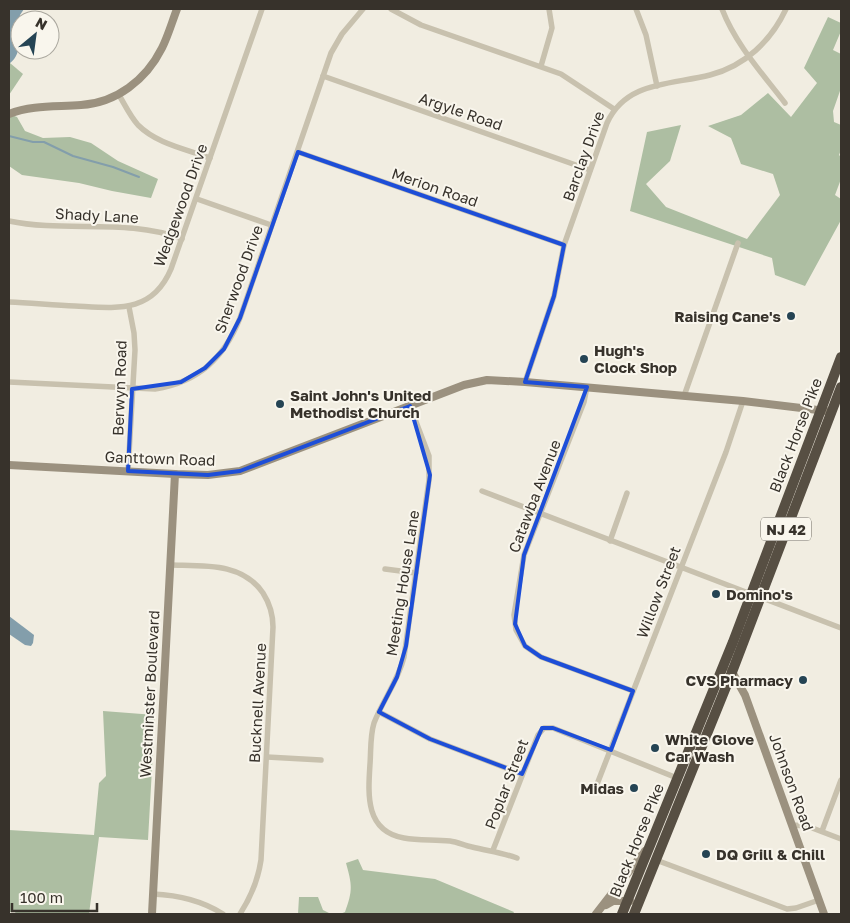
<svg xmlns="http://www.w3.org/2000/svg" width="850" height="923" viewBox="0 0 850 923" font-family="'Golos Text',sans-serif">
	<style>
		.green { fill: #adbea2 }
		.water { fill: #839eab }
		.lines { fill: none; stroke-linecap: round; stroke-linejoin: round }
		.stream { stroke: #839eab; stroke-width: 2 }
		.street { stroke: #c8c1ae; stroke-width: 5.5 }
		.secondary { stroke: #9b917f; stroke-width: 8 }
		.highway { stroke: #574f43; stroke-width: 10 }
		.marked { fill: none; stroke: #1d4ed8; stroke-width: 4; stroke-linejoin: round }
		.poi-dot { fill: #254454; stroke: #f9f6ed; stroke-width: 2 }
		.labels { text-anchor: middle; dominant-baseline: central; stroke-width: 4; stroke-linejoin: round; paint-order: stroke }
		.shield { fill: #f9f6ed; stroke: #716d65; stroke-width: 1 }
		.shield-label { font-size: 14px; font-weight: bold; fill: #37322b }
		.street-label { font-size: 15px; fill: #37322b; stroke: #f9f6ed }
		.poi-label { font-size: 15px; font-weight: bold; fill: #37322b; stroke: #f9f6ed; text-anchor: start }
	</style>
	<rect width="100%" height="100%" fill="#f1ede1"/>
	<!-- green -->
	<g class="green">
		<polygon points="828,17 841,23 841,31 833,50 841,54 841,88 833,111 834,122 841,125 841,150 839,155 841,157 841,179 835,195 841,199 841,220 805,286 775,275 772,258 630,211 647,132 681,125 670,161 646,184 666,207 747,239 780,195 773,174 741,164 731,138 708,126 741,115 768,93 791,117 817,83 804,68"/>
		<polygon points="10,63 23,74 9,95 9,64"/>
		<polygon points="9,114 17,117 25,131 43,138 70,137 91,143 118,161 158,179 151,198 112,191 79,183 22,175 9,166"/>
		<polygon points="103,711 155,715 148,840 99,837 89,914 16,914 15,912 9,912 9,830 94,835 99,783 106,776"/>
		<path d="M358,859L363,870L435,879L514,912L513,914H340L345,912C353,890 352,885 346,863Z"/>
		<polygon points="299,897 318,897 323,910 331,914 298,914"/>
	</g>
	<!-- water -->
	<g class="water">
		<path d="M9,9H24L20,15L19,23L15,24V28L19,29C19,43 21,55 9,64Z"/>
		<polygon points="9,616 34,635 33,643 31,646 25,645 9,634"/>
	</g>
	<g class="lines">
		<!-- stream -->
		<polyline class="stream" points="9,136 33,142 44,142 73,156 113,167 139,177"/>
		<!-- street -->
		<g class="street">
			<polyline points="391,9 421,25 561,74 614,109"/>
			<polyline points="636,9 646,35 657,86"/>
			<path d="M722,9C736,45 762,73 785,103"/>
			<polyline points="541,66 552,28 549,9"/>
			<polyline points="323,76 590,170"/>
			<path d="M119,95C125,105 130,116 138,125C157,144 186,149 210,158"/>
			<polyline points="298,152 564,245"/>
			<polyline points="197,199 271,225"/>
			<path d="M9,221C66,233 127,218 182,239"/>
			<path d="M9,302C31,303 53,305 75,306C116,308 152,314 171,269L262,9"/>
			<path d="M9,382L155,389C199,382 224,358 240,318L331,53L342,34L363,9"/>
			<path d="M525,382L554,296L564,245L607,123C626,81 671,85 710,75C745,66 771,41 786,9"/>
			<polyline points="587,387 584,402 524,555 514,615 516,630 525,646 541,657 633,691"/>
			<polyline points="684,396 738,243"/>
			<path d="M410,406L429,456V480L404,657C398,681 383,700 374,723C370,736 371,751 370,764C368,795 365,831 404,838C419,841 435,839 450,841C458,842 465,846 472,847C488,851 500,852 517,858"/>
			<polyline points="128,471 135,350 134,333 129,307"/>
			<polyline points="482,491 751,594"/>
			<polyline points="610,541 627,493"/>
			<path d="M170,565C203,566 242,562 263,593C270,604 273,614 273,627L261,860C258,880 251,897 240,914"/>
			<polyline points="385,569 416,573"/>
			<polyline points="760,597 841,628"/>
			<polyline points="379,712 430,739 522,774"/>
			<polyline points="267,757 321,760"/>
			<polyline points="594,792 726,452 743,401"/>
			<polyline points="792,825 807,826 841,839"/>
			<polyline points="822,831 841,780"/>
			<polyline points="493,850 538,735 544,728 553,728 677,778"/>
			<polyline points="656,860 787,909 796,908 819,900"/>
			<path d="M153,894C178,895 201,900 223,914"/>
		</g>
		<!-- secondary -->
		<g class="secondary">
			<path d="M9,114C32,105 56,107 81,105C116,103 146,80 162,48C168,36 172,22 177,9"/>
			<polyline points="9,465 175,474 208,475 240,471 464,385 487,380 525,382 743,401 826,411"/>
			<polyline points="731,670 745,695 824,914"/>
			<polyline points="606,905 613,901 630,901"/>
			<polyline points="152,914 175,474"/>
			<polyline points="596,914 645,851"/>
		</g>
		<!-- highway -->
		<g class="highway">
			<polyline points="622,914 733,642 841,357"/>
			<polyline points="634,914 732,672 841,387"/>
		</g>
	</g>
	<!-- marked area -->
	<path class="marked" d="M298,152L564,245L554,296L525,382L587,387L524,555L515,624L525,646L541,657L633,691L611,750L553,728H542L522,774L430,739L379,712L397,677L406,646L430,475L410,406L240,471L208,475L128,471L132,389L181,382L205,368L224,349L240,318Z"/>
	<!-- markers -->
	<g class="poi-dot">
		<circle cx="791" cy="316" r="5"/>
		<circle cx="584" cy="359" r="5"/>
		<circle cx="280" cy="404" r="5"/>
		<circle cx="716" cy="594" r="5"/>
		<circle cx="803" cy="680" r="5"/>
		<circle cx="655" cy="748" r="5"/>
		<circle cx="634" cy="788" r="5"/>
		<circle cx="706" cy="854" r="5"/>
	</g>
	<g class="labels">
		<!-- shield labels -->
		<rect class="shield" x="761" y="517.5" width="50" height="23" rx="4"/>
		<g class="shield-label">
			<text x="786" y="529">NJ 42</text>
		</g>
		<!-- street labels -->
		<g class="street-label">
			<text transform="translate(461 111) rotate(19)">Argyle Road</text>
			<text transform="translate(583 156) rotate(-70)">Barclay Drive</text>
			<text transform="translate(435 187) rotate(19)">Merion Road</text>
			<text transform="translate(180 205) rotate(-70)">Wedgewood Drive</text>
			<text transform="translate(97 215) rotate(3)">Shady Lane</text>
			<text transform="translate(238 279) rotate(-70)">Sherwood Drive</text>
			<text transform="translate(119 388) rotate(-88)">Berwyn Road</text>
			<text transform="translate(795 435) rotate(-69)">Black Horse Pike</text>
			<text transform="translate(160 458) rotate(2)">Ganttown Road</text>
			<text transform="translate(534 496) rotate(-69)">Catawba Avenue</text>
			<text transform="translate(402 583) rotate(-81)">Meeting House Lane</text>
			<text transform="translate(658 592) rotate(-69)">Willow Street</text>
			<text transform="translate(149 694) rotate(-87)">Westminster Boulevard</text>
			<text transform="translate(257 703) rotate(-87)">Bucknell Avenue</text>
			<text transform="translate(792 782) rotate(70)">Johnson Road</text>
			<text transform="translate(506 784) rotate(-69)">Poplar Street</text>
			<text transform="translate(636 840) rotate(-68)">Black Horse Pike</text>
		</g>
		<!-- poi labels -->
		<g class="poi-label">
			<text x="781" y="316" text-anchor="end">Raising Cane's</text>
			<text x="594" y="350">Hugh's<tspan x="594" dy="17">Clock Shop</tspan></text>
			<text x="290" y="395">Saint John's United<tspan x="290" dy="17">Methodist Church</tspan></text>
			<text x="726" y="594">Domino's</text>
			<text x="793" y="680" text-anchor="end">CVS Pharmacy</text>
			<text x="665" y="739">White Glove<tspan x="665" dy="17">Car Wash</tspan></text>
			<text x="624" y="788" text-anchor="end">Midas</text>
			<text x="716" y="854">DQ Grill &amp; Chill</text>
		</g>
	</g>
	<!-- border -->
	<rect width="850" height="923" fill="none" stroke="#37322b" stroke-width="20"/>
	<!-- north arrow -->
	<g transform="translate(35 35) rotate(29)"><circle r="24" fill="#f9f6ed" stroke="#aba89f"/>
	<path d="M0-4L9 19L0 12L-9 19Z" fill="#254454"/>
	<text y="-8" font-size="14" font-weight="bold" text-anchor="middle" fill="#37322b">N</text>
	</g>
	<!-- scale -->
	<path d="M12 903v8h85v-8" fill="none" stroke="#37322b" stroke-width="2.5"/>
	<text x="20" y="903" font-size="15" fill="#37322b" stroke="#f9f6ed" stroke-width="4" paint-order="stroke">100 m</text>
</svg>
